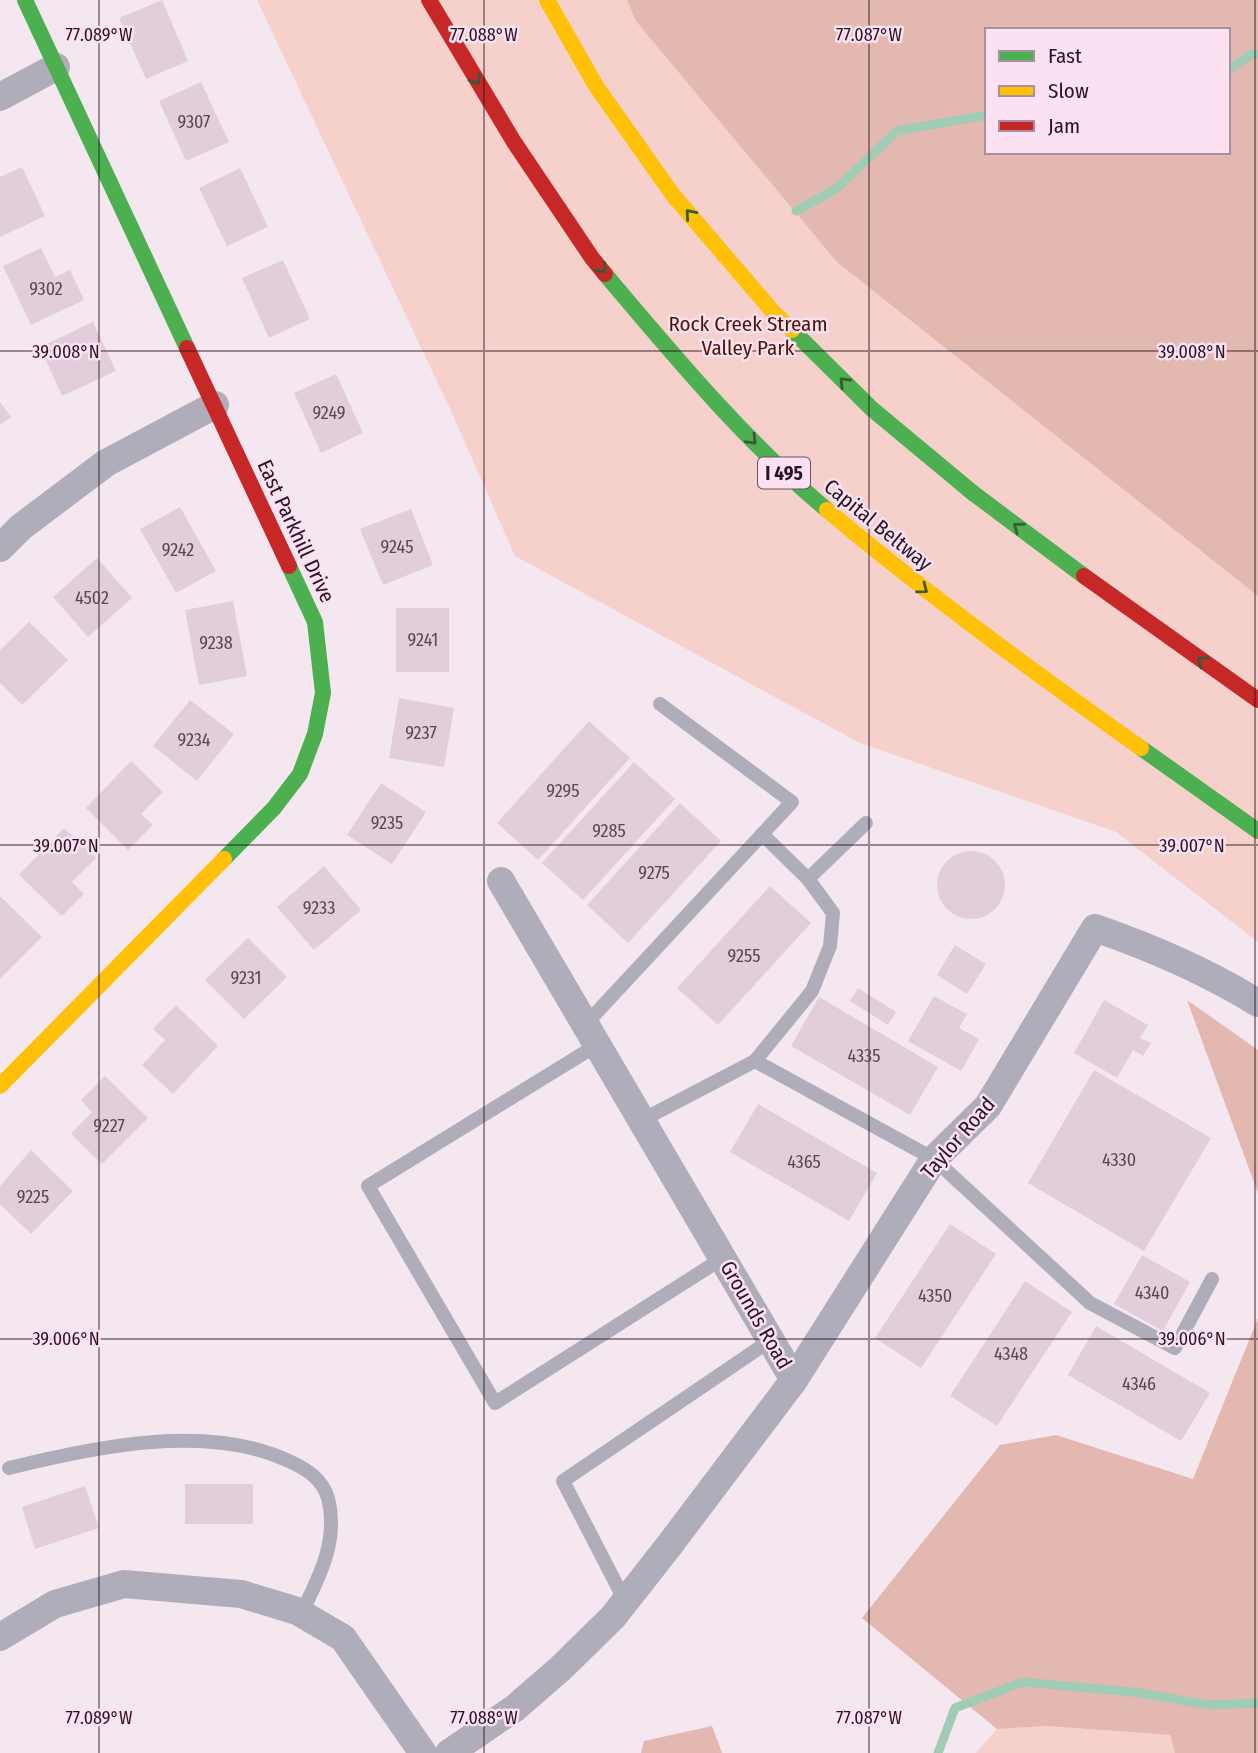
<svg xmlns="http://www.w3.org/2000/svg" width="1258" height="1753" viewBox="0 0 1258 1753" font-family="'Fira Sans Condensed',sans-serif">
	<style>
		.green { fill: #f6d0ca; fill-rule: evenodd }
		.forest { fill: #e2b8b0; fill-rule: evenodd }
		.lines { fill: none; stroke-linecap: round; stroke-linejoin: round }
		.stream { stroke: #a0ccb5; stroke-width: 9 }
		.building { fill: #e1ceda }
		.lane { stroke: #b0adba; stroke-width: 14 }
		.street { stroke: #b0adba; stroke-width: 28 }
		.fast { stroke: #4caf50; stroke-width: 16 }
		.slow { stroke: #ffc107; stroke-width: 16 }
		.jam { stroke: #c62828; stroke-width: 16 }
		.oneway { stroke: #395a37 }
		.ticks { fill: none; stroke: #2a1423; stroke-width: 2; stroke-opacity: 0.45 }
		.labels { text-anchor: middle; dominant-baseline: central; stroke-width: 5; stroke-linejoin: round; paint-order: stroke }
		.number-label { font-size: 18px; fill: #5b4654 }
		.shield { fill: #fbe1f1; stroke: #695261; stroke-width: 2 }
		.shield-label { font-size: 19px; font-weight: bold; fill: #2a1423 }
		.park-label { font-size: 21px; fill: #4e1400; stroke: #fbe1f1 }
		.street-label { font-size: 21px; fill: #2a1423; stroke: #fbe1f1 }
		.ticks-label { font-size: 18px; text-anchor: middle; fill: #2a1423; stroke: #fbe1f1; stroke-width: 5; stroke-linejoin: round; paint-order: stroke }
	</style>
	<rect width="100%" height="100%" fill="#f5e7f0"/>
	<!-- green -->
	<g class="green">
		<path d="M257,0H1258V942L1116,832L860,743L515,556L451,411ZM987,30H1228V152H987Z"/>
		<polygon points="1046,1726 1170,1735 1175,1753 976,1753 997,1729"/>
	</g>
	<!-- forest -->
	<g class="forest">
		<path d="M627,0H1258V596L837,262L636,21ZM987,30H1228V152H987Z"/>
		<polygon points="1187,1000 1258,1050 1258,1193"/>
		<polygon points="1258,1318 1258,1753 1175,1753 1170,1735 1046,1726 997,1729 862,1618 1000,1445 1056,1435 1193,1479"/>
		<polygon points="712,1726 722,1753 641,1753 644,1741"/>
	</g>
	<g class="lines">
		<!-- stream -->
		<g class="stream">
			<polyline points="1228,70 1252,54 1258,54"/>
			<polyline points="796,211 836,189 897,131 987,115"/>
			<polyline points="938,1753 955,1708 1022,1682 1133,1692 1210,1705 1258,1703"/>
		</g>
	</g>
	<!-- building -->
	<g class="building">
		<polygon points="162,0 188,61 146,79 119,18"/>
		<polygon points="201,82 229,142 186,161 159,101"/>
		<polygon points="22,167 45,216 0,237 0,177"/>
		<polygon points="240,168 268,227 227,246 199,188"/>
		<polygon points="41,248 55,277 70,270 84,300 31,325 3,266"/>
		<polygon points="283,260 310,319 269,338 242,278"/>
		<polygon points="93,322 116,371 62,396 40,347"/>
		<polygon points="336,374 363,433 321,453 294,393"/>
		<polygon points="0,402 11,417 0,425"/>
		<polygon points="180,507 216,571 176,593 140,529"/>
		<polygon points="411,509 433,565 383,585 360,529"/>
		<polygon points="97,558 132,598 88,637 53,597"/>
		<polygon points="233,601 247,676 199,685 185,610"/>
		<rect x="396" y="608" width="53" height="64"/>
		<polygon points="29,622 68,660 22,705 0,683 0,650"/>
		<polygon points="399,698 454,708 444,767 389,758"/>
		<polygon points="190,700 234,734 197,781 153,746"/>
		<polygon points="589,721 630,758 538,860 497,823"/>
		<polygon points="131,761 163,792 141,814 153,825 128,850 86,808"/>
		<polygon points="634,762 675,799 583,900 542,863"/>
		<polygon points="381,783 426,812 392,864 347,835"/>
		<polygon points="680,803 721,841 628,943 587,905"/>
		<polygon points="64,828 96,858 72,882 84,894 62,916 19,875"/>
		<circle cx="971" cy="885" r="34"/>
		<polygon points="324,866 361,910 314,950 277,907"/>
		<polygon points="770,886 811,923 718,1025 677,988"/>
		<polygon points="0,896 42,937 0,979"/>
		<polygon points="248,938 287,977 244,1019 205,980"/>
		<polygon points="955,945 986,964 967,994 937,975"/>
		<polygon points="858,988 896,1012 888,1025 850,1001"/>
		<polygon points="934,996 967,1014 959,1028 979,1039 961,1071 908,1041"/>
		<polygon points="819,997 938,1067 910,1115 791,1046"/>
		<polygon points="1104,1000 1148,1025 1140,1038 1151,1043 1143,1056 1133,1050 1117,1078 1074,1053"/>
		<polygon points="176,1005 218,1046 173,1094 142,1065 165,1040 153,1029"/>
		<polygon points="1094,1070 1211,1138 1144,1251 1028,1183"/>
		<polygon points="105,1076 148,1118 102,1164 71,1134 92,1112 81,1100"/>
		<polygon points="758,1104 877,1173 849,1221 730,1152"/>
		<polygon points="31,1150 73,1191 31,1234 0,1204 0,1186"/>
		<polygon points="950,1224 996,1254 921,1368 875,1338"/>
		<polygon points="1142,1255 1190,1282 1163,1331 1114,1304"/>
		<polygon points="1025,1281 1072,1312 997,1426 950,1396"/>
		<polygon points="1096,1326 1210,1393 1181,1441 1068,1375"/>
		<rect x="185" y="1484" width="68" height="40"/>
		<polygon points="85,1486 99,1528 35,1549 22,1507"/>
	</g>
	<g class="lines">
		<!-- lane -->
		<g class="lane">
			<polyline points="762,834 808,879 866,823"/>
			<polyline points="585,1025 792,802 660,704"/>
			<polyline points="597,1045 368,1186 495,1403 723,1258"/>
			<polyline points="755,1061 812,991 830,946 833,913 808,879"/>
			<polyline points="642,1120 755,1061 934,1159 1090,1303 1175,1348 1212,1279"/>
			<path d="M9,1468C94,1447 209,1422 291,1462C308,1470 322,1479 328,1498C339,1540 319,1578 301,1614"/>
			<polyline points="625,1601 563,1481 771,1340"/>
		</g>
		<!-- street -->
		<g class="street">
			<polyline points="0,97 56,67"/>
			<polyline points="0,548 21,527 106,463 215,405"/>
			<polyline points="501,881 794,1380"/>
			<polyline points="0,1637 55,1604 124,1584 241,1594 297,1611 343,1638 423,1753"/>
			<path d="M449,1753L515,1708L561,1668L613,1617L668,1547L794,1380L934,1159L988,1106L1095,928C1153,948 1206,971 1258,1003"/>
		</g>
		<!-- fast -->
		<g class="fast">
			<polyline points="25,0 187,348"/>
			<path d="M605,274C675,357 744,440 827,510"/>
			<polyline points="792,330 872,409 973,493 1084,576"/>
			<polyline points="1141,748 1258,831"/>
			<polyline points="224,859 274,808 300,774 315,734 323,693 315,622 289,566"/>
		</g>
		<!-- slow -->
		<g class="slow">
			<polyline points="547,0 596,86 673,195 774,313 792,330"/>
			<path d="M827,510C928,595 1034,672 1141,748"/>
			<polyline points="0,1086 224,859"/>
		</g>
		<!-- jam -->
		<g class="jam">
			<polyline points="429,0 514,142 592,258 605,274"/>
			<polyline points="187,348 289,566"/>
			<polyline points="1084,576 1258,700"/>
		</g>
	</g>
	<!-- one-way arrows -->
	<defs><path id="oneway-chevron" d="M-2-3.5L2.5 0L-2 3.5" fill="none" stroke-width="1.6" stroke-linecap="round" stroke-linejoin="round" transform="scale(1.75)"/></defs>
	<g class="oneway">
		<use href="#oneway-chevron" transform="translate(476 80) rotate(59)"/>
		<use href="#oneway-chevron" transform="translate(690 214) rotate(-131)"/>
		<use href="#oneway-chevron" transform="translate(602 269) rotate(50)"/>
		<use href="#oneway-chevron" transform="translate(844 382) rotate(-135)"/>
		<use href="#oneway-chevron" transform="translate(752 440) rotate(46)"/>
		<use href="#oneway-chevron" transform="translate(1018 527) rotate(-143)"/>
		<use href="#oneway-chevron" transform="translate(923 589) rotate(37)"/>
		<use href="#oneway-chevron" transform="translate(1202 661) rotate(-144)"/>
	</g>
	<!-- ticks -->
	<path class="ticks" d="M99,0V1753M484,0V1753M869,0V1753M1255,0V1753M0,351H1258M0,845H1258M0,1339H1258"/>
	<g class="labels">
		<!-- number labels -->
		<g class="number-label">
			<text x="194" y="122">9307</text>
			<text x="46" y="289">9302</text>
			<text x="329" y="413">9249</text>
			<text x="397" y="547">9245</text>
			<text x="178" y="550">9242</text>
			<text x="92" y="598">4502</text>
			<text x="423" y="640">9241</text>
			<text x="216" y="643">9238</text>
			<text x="421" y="733">9237</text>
			<text x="194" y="740">9234</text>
			<text x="563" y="791">9295</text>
			<text x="387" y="823">9235</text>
			<text x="609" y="831">9285</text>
			<text x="654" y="873">9275</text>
			<text x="319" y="908">9233</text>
			<text x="744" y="956">9255</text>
			<text x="246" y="978">9231</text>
			<text x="864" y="1056">4335</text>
			<text x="109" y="1126">9227</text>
			<text x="1119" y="1160">4330</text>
			<text x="804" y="1162">4365</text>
			<text x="33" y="1197">9225</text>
			<text x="1152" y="1293">4340</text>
			<text x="935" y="1296">4350</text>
			<text x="1011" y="1354">4348</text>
			<text x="1139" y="1384">4346</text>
		</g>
		<!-- shield labels -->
		<rect class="shield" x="758" y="457.5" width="52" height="31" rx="5"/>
		<g class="shield-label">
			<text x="784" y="473">I 495</text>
		</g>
		<!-- park labels -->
		<g class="park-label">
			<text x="748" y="324">Rock Creek Stream<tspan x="748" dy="24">Valley Park</tspan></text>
		</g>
		<!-- street labels -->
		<g class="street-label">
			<text transform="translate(878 525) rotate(39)">Capital Beltway</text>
			<text transform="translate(296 531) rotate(65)">East Parkhill Drive</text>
			<text transform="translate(958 1138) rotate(-49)">Taylor Road</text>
			<text transform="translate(756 1315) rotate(60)">Grounds Road</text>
		</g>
	</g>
	<g class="ticks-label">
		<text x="99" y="41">77.089°W</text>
		<text x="484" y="41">77.088°W</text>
		<text x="869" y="41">77.087°W</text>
		<text x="66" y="358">39.008°N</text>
		<text x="1192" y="358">39.008°N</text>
		<text x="66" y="852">39.007°N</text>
		<text x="1192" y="852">39.007°N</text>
		<text x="66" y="1345">39.006°N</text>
		<text x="1192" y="1345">39.006°N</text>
		<text x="99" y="1724">77.089°W</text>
		<text x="484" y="1724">77.088°W</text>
		<text x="869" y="1724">77.087°W</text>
	</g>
	<!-- legend -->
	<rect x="985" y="28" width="245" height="126" fill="#fbe1f1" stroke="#a78f9f" stroke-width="2"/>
	<rect x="999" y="51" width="35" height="10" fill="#4caf50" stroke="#a78f9f" stroke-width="2"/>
	<text x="1048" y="63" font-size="21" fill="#2a1423">Fast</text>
	<rect x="999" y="86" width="35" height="10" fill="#ffc107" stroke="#a78f9f" stroke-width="2"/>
	<text x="1048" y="98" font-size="21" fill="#2a1423">Slow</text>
	<rect x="999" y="121" width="35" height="10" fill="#c62828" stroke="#a78f9f" stroke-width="2"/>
	<text x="1048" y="133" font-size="21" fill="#2a1423">Jam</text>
</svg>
